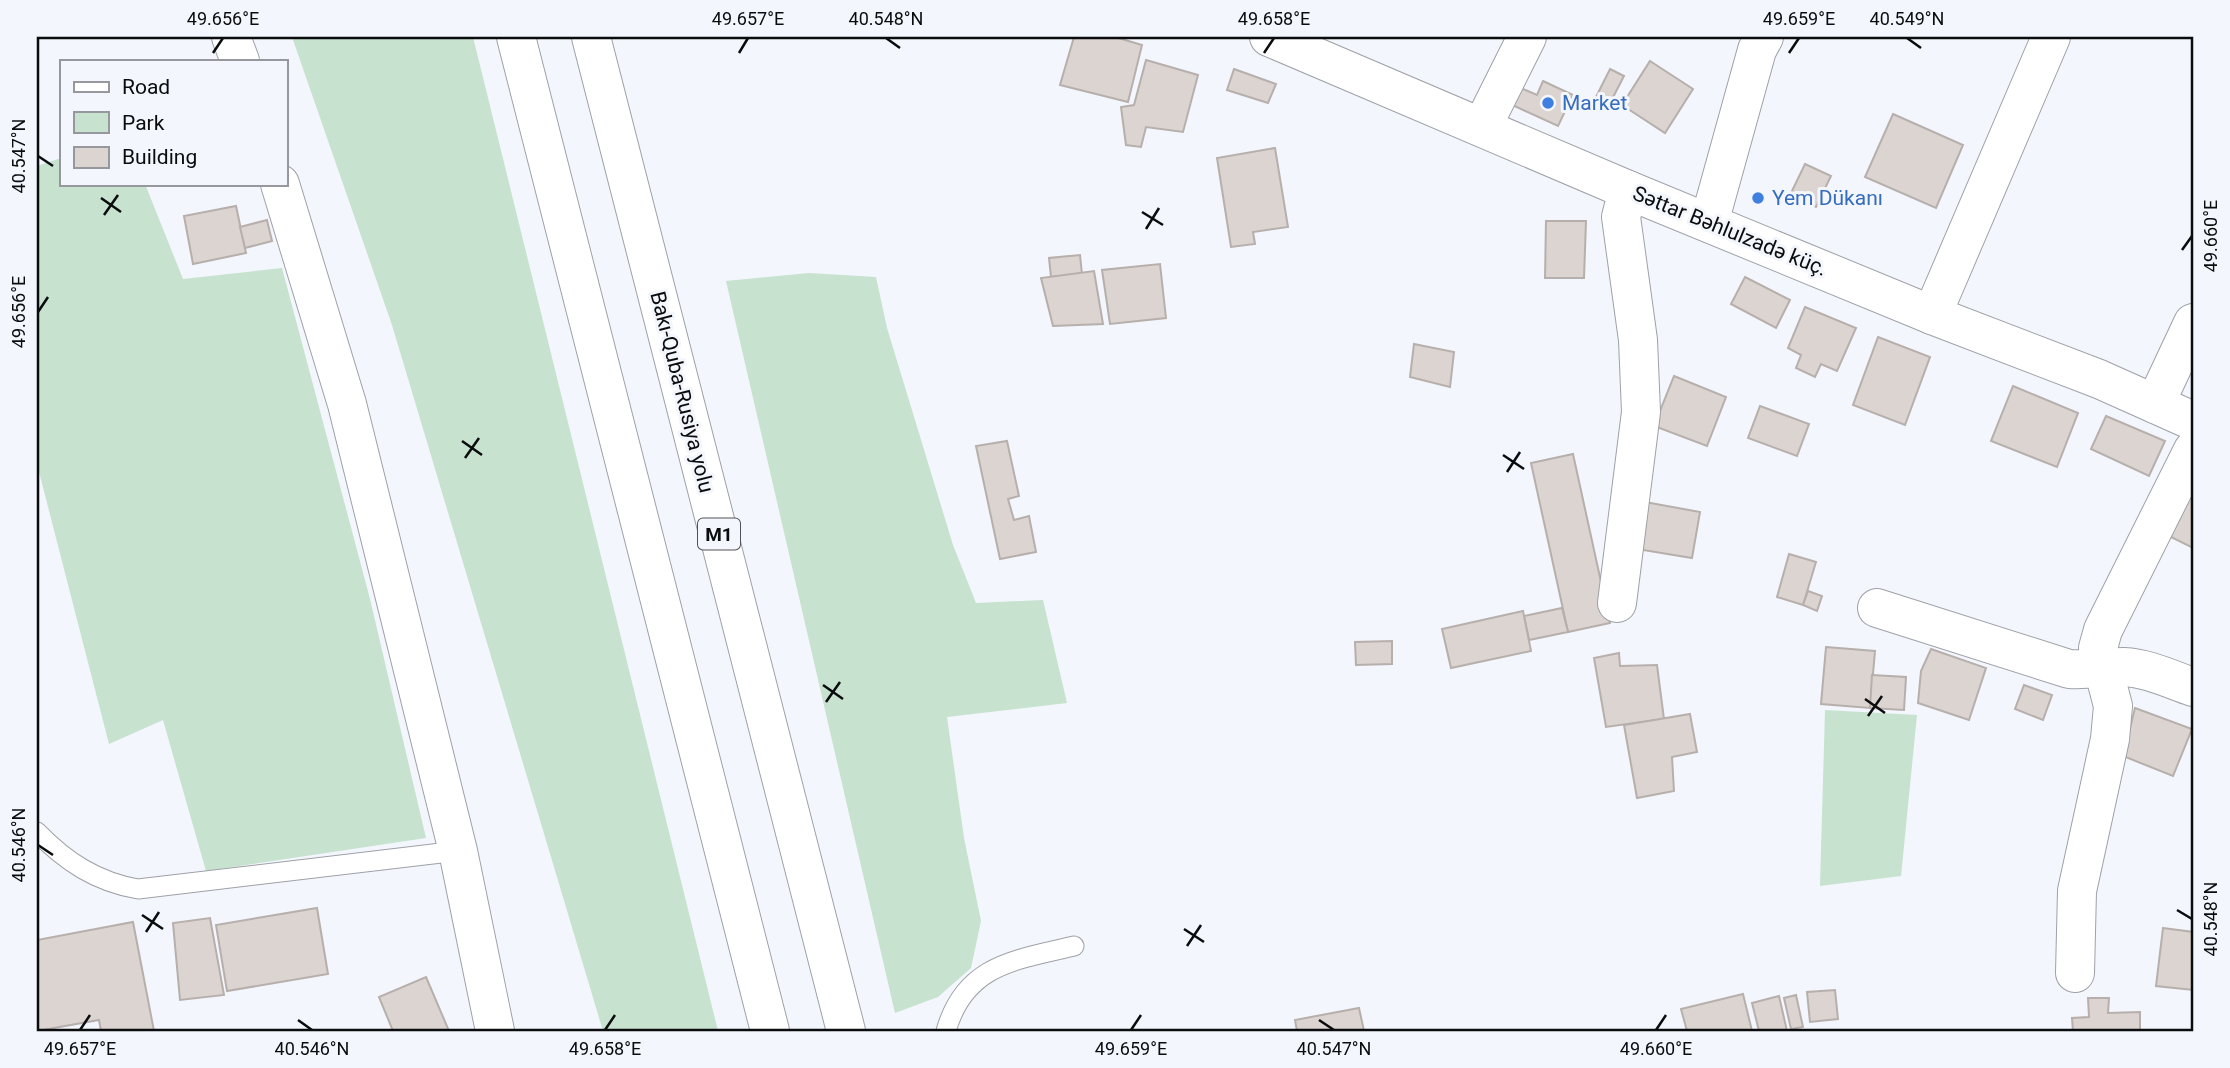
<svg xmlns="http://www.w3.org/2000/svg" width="2230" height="1068" viewBox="0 0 2230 1068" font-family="Roboto,sans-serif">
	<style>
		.green { fill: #c7e2cf }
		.building { fill: #dbd4d0; stroke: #b7afac; stroke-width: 2 }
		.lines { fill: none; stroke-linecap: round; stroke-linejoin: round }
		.lane-casing { stroke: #9ea1a7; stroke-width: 21 }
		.street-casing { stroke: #9ea1a7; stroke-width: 40 }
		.highway-casing { stroke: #9ea1a7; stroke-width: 40 }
		.lane { stroke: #fff; stroke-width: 19 }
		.street { stroke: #fff; stroke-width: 38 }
		.highway { stroke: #fff; stroke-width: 38 }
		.ticks { fill: none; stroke: #0b0c0e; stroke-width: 2.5 }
		.shop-dot { fill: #3f7fe0; stroke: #f3f6fd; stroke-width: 2.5 }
		.labels { text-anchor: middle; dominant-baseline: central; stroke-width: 6; stroke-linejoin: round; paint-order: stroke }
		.shield { fill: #f3f6fd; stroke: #515256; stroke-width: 2 }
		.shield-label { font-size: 19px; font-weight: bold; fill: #0b0c0e }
		.shop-label { font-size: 21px; fill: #366cbe; stroke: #f3f6fd; text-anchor: start }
		.street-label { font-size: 21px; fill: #0b0c0e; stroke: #f3f6fd }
		.neatline { fill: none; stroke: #0b0c0e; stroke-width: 2.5 }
		.ticks-label { font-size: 18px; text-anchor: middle; fill: #0b0c0e }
	</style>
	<rect width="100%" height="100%" fill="#f3f6fd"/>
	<!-- green -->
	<g class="green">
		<polygon points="292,37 473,37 718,1031 603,1031 392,325"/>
		<polygon points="61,158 61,184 145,184 183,279 282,268 370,599 426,838 206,871 163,720 109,744 37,464 37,166"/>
		<polygon points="809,273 876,277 887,328 953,545 976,603 1043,600 1067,703 947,717 964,838 981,921 971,968 938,997 895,1013 726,281"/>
		<polygon points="1825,710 1917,715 1901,876 1820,886"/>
	</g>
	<!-- building -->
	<g class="building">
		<polygon points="1074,37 1115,37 1142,45 1128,102 1060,85"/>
		<polygon points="1146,60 1198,75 1183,132 1146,127 1141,147 1126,145 1121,107 1134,105"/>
		<polygon points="1650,61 1693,89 1665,133 1622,105"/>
		<polygon points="1234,69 1276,84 1268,103 1227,90"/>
		<polygon points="1610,69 1624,76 1606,111 1593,103"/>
		<polygon points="1543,81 1573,95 1558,126 1508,103 1516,86 1537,95"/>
		<polygon points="1893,114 1963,145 1936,208 1865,177"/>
		<polygon points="1275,148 1288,227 1253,232 1255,244 1231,247 1217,158"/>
		<polygon points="1805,164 1831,176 1816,207 1790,195"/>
		<polygon points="236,206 246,253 193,264 184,216"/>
		<polygon points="267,220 272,241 245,248 240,227"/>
		<polygon points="1546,221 1586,221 1584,278 1545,278"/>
		<polygon points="1080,255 1082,274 1051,277 1049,258"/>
		<polygon points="1160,264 1166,318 1110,324 1102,270"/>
		<polygon points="1094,271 1103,324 1053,326 1041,278"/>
		<polygon points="1745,277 1790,300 1776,328 1731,304"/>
		<polygon points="1805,307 1856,328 1837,371 1821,364 1815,377 1796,368 1801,355 1788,348"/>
		<polygon points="1878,337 1930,357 1905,425 1853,405"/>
		<polygon points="1414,344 1454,352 1450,387 1410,377"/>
		<polygon points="1674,376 1726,397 1707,446 1654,426"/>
		<polygon points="2013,386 2078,413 2057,467 1991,441"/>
		<polygon points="1760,406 1809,424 1797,456 1748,438"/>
		<polygon points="2106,416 2165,441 2149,476 2091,449"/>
		<polygon points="1007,441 1019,496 1008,499 1014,520 1029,516 1036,552 1000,559 976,446"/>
		<polygon points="1573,454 1610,623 1568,632 1531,463"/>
		<polygon points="2193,479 2193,548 2167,535"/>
		<polygon points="1645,502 1700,512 1692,558 1637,549"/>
		<polygon points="1789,554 1816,562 1803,605 1777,597"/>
		<polygon points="1808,591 1822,596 1817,611 1803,605"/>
		<polygon points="1562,608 1568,632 1529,640 1524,616"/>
		<polygon points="1523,611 1531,651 1451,668 1442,629"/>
		<polygon points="1392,641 1392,664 1356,665 1355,642"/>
		<polygon points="1826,647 1875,651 1870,708 1821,704"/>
		<polygon points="1931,649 1986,668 1969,720 1918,703 1921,671"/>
		<polygon points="1619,653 1620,666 1657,665 1664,719 1606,727 1594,658"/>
		<polygon points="1872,675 1906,677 1904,710 1870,708"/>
		<polygon points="2024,685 2052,695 2043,720 2015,709"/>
		<polygon points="2135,708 2192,729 2173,776 2123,756"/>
		<polygon points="1690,714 1697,752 1672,757 1674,791 1637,798 1624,725"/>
		<polygon points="317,908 328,974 227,991 216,925"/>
		<polygon points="210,918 224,995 180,1000 173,923"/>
		<polygon points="133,922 154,1031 101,1031 99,1020 37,1031 37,940"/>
		<polygon points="2163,928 2193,932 2193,990 2156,986"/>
		<polygon points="426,977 449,1031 393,1031 379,997"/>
		<polygon points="1835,990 1838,1019 1810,1022 1807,992"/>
		<polygon points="1743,994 1752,1031 1687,1031 1681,1009"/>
		<polygon points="1796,995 1803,1027 1791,1029 1784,998"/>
		<polygon points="1779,996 1787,1031 1759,1031 1752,1003"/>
		<polygon points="2088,998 2109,998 2108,1013 2140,1012 2140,1031 2073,1031 2072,1018 2089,1017"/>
		<polygon points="1359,1008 1364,1031 1297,1031 1295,1020"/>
	</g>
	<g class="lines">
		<defs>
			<g id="lane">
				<path d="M37,832C66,862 97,882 138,889L458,851"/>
				<path d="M946,1031C965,964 1016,960 1074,946"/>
			</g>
			<g id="street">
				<polyline points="231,37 240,61"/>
				<polyline points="1269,37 1628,190 1932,315 2099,379 2193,421"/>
				<polyline points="1482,127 1527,37"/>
				<polyline points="280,184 347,404 458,851 495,1031"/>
				<polyline points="1709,223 1757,50 1764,37"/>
				<polyline points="1932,315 2051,37"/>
				<polyline points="2155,404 2193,323"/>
				<polyline points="1617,603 1641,412 1638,340 1621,217 1628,190"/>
				<path d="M1877,608L2069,669C2088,670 2106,667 2124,667C2148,668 2172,680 2193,687"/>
				<polyline points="2075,973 2077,891 2110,739 2113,706 2098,648 2103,630 2193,450"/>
			</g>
			<g id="highway">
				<polyline points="516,37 770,1031"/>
				<polyline points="591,37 846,1031"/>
			</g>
		</defs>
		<!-- lane casing -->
		<use href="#lane" class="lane-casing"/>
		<!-- street casing -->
		<use href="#street" class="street-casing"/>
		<!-- highway casing -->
		<use href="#highway" class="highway-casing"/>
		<!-- lane -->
		<use href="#lane" class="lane"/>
		<!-- street -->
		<use href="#street" class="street"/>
		<!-- highway -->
		<use href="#highway" class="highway"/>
	</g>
	<!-- ticks -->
	<path class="ticks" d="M886,38L900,48M1907,38L1921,48M213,53L223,38M739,53L748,38M1264,53L1274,38M1789,53L1799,38M38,156L53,166M101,198L121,212M1142,212L1163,225M104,215L118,195M1146,229L1159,208M2182,250L2192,236M38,312L48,297M462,441L482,455M1503,455L1524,469M465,458L479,438M1507,472L1520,452M823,685L843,699M1865,699L1885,713M826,702L840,682M1868,716L1882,696M38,845L53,855M2177,910L2192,919M142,915L163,929M1184,929L1204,942M146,932L159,912M1187,946L1201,925M298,1020L312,1030M1319,1020L1334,1030M80,1030L90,1015M605,1030L615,1015M1131,1030L1141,1015M1656,1030L1666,1015"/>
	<!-- markers -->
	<g class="shop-dot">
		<circle cx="1548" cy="103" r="7"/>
		<circle cx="1758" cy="198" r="7"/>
	</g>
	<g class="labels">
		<!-- shield labels -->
		<rect class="shield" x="698" y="518.5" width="42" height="31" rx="5"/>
		<g class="shield-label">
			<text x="719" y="534">M1</text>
		</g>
		<!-- shop labels -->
		<g class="shop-label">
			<text x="1562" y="103">Market</text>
			<text x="1772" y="198">Yem Dükanı</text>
		</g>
		<!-- street labels -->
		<g class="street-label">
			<text transform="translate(1730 231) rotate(22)">Səttar Bəhlulzadə küç.</text>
			<text transform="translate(682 392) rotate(76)">Bakı-Quba-Rusiya yolu</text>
		</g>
	</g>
	<!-- border -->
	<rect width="2230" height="1068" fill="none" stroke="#f3f6fd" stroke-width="77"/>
	<!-- legend -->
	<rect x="60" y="60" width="228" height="126" fill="#f3f6fd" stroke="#96989d" stroke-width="2"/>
	<rect x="74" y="82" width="35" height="10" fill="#ffffff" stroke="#96989d" stroke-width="2"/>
	<text x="122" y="94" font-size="21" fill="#0b0c0e">Road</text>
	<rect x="74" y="112" width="35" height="21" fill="#c7e2cf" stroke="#96989d" stroke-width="2"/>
	<text x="122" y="130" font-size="21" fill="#0b0c0e">Park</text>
	<rect x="74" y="147" width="35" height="21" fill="#dbd4d0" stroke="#96989d" stroke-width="2"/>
	<text x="122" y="164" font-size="21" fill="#0b0c0e">Building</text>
	<rect x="38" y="38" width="2154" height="992" class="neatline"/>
	<g class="ticks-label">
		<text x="223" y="25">49.656°E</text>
		<text x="748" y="25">49.657°E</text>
		<text x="886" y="25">40.548°N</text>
		<text x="1274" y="25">49.658°E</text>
		<text x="1799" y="25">49.659°E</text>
		<text x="1907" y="25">40.549°N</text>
		<text transform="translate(19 156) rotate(-90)" y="6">40.547°N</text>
		<text transform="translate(2211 236) rotate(-90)" y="6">49.660°E</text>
		<text transform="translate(19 312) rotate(-90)" y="6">49.656°E</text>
		<text transform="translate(19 845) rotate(-90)" y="6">40.546°N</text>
		<text transform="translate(2211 919) rotate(-90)" y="6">40.548°N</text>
		<text x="80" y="1055">49.657°E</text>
		<text x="312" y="1055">40.546°N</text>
		<text x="605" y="1055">49.658°E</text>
		<text x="1131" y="1055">49.659°E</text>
		<text x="1334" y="1055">40.547°N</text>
		<text x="1656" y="1055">49.660°E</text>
	</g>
</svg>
